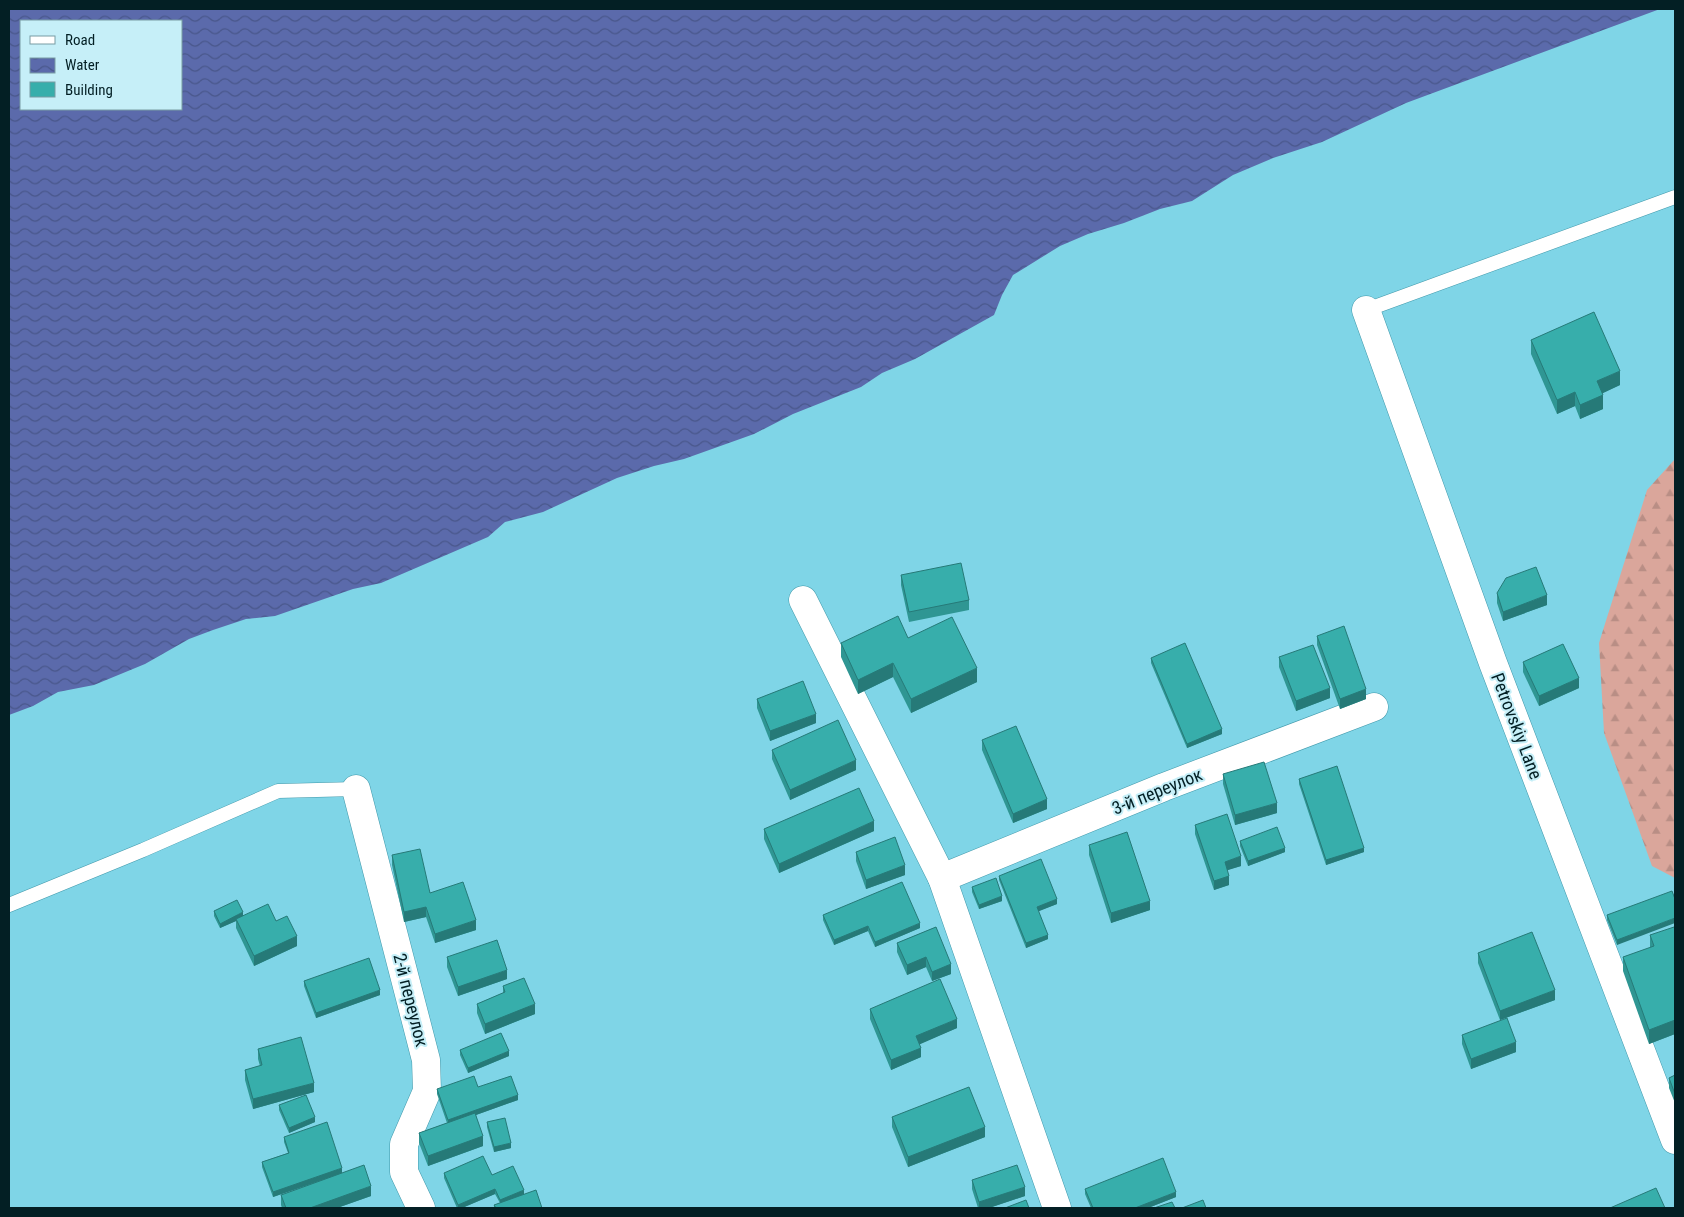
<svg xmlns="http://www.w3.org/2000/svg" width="1684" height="1217" viewBox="0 0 1684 1217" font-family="'Roboto Condensed',sans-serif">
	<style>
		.forest { fill: url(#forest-firs) }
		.water { fill: url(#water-waves); fill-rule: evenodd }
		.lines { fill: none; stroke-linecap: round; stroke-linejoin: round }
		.service-casing { stroke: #4199ab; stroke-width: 15 }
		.minor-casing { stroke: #4199ab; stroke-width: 29 }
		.service { stroke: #fff; stroke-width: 14 }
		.minor { stroke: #fff; stroke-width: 28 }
		.wall { fill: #2f9693 }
		.shaded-wall { fill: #267a78 }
		.building { fill: #37aeab; stroke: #267a78 }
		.labels { text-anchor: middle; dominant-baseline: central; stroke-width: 4; stroke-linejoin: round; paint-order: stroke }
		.street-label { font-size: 18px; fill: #031f24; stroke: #c6eff8 }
	</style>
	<defs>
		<pattern id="forest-firs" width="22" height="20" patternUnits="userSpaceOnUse" patternTransform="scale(1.25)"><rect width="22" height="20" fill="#daa69b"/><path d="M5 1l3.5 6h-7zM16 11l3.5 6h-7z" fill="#b98e85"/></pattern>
		<pattern id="water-waves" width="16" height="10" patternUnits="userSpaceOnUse" patternTransform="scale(1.25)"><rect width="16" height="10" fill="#5b6aab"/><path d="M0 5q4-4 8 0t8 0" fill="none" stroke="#49578b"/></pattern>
	</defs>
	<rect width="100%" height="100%" fill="#7fd5e7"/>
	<!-- forest -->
	<polygon class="forest" points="1675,459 1675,878 1652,866 1604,733 1599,643 1647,490"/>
	<!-- water -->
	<path class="water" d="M9,9H1660L1406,103L1322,142L1273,158L1233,175L1192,201L1160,209L1124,223L1088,234L1060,246L1013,275L1002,295L994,315L915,359L882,373L861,387L793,414L754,434L684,459L654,466L617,478L543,512L505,522L488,537L381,583L353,589L275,616L246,619L213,630L189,639L145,664L94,685L58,692L33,706L9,715ZM21,21H181V109H21Z"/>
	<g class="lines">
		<defs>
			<g id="service">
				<polyline points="1366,310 1675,197"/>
				<polyline points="9,905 143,850 278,791 356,789"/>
			</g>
			<g id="minor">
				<polyline points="1366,310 1493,663 1675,1140"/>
				<polyline points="803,600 942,878 1057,1208"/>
				<polyline points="356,789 426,1060 427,1091 404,1144 404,1172 421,1208"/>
				<polyline points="942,878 1164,787 1374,707"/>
			</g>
		</defs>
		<!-- service casing -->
		<use href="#service" class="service-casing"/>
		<!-- minor casing -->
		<use href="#minor" class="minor-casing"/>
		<!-- service -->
		<use href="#service" class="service"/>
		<!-- minor -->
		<use href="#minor" class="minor"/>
	</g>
	<!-- wall -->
	<g class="wall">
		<polygon points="1531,340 1620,385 1602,393 1603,409 1580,419 1575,406 1557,414 1531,354"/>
		<polygon points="901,575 969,600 969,610 909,622 901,585"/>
		<polygon points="1497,593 1547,605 1503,621 1497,603"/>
		<polygon points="1317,636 1366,699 1340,709 1317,645"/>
		<polygon points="908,638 977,682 911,713 893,677 858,694 841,657 841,643"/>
		<polygon points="1279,657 1330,698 1296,711 1279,667"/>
		<polygon points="1151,658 1222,734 1187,748 1151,663"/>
		<polygon points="1523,662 1579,688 1539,706 1523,672"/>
		<polygon points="757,699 816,723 770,741 757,708"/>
		<polygon points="982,740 1047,809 1013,823 982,750"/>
		<polygon points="772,750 856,770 790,800 772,759"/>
		<polygon points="1223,774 1277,813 1235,825 1223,784"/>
		<polygon points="1299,779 1364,852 1326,865 1299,784"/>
		<polygon points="1195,825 1241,866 1227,870 1229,885 1214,890 1195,834"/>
		<polygon points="764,829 874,831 779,873 764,839"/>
		<polygon points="1240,841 1285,852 1248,866 1240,846"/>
		<polygon points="1089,845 1150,910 1111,923 1089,855"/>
		<polygon points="856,852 905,875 866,889 856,861"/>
		<polygon points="392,855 430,893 476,930 435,943 426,917 404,922 392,865"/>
		<polygon points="999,876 1057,904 1038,911 1048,939 1026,948 999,880"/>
		<polygon points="972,887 1002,901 979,909 972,892"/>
		<polygon points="1675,899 1617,945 1607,920 1607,915"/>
		<polygon points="214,911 276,921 297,946 254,966 236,928 236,921 220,928 214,916"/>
		<polygon points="823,915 920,928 875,947 868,931 834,945 823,920"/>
		<polygon points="936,927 951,974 932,981 926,967 907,975 897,952 897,943"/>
		<polygon points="1675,930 1675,1034 1649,1044 1623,971 1623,957 1650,948 1650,935"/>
		<polygon points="1478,953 1555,1000 1500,1020 1478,963"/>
		<polygon points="447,957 507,979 458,996 447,967"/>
		<polygon points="304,981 380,995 316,1018 304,986"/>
		<polygon points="503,986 535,1014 485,1034 477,1013 477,1004 503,993"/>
		<polygon points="870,1009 957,1028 919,1044 921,1057 891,1070 870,1019"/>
		<polygon points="1462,1035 1516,1052 1471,1069 1462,1044"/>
		<polygon points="258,1049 314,1092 253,1109 245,1080 245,1070 260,1066 258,1059"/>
		<polygon points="460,1050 509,1056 468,1073 460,1055"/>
		<polygon points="1675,1075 1675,1103 1669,1088 1669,1078"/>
		<polygon points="437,1089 518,1100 476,1115 483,1146 428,1166 419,1143 419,1133 447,1123 437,1094"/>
		<polygon points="279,1105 315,1122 289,1133 279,1110"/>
		<polygon points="892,1117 985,1137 908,1167 892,1127"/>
		<polygon points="487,1122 511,1148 494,1152 487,1127"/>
		<polygon points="284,1137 342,1173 371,1196 337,1208 282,1208 281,1205 281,1195 323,1180 273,1197 262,1167 262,1162 288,1153 284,1142"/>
		<polygon points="444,1173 492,1175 524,1194 542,1208 494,1208 494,1205 500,1203 495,1194 462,1208 457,1208 444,1178"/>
		<polygon points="972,1180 1025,1196 989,1208 978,1208 972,1189"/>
		<polygon points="1085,1189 1176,1197 1148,1208 1091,1208 1085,1194"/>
	</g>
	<!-- shaded-wall -->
	<g class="shaded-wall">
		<polygon points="1620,371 1620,385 1597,396 1597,381"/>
		<polygon points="1575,392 1575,406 1557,414 1557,400"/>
		<polygon points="1603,395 1603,409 1580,419 1580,405"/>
		<polygon points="1547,595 1547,605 1503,621 1503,612"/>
		<polygon points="893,663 893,677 858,694 858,680"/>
		<polygon points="977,668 977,682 911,713 911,699"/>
		<polygon points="1579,678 1579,688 1539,706 1539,696"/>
		<polygon points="1330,688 1330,698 1296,711 1296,701"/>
		<polygon points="1366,689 1366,699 1340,709 1340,699"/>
		<polygon points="816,714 816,723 770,741 770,731"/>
		<polygon points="1222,729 1222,734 1187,748 1187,744"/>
		<polygon points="856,760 856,770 790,800 790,790"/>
		<polygon points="1047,799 1047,809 1013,823 1013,814"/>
		<polygon points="1277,803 1277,813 1235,825 1235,815"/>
		<polygon points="874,821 874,831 779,873 779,864"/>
		<polygon points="1285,848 1285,852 1248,866 1248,861"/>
		<polygon points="1364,848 1364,852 1326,865 1326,860"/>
		<polygon points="1241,856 1241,866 1225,871 1225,862"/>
		<polygon points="905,865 905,875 866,889 866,880"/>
		<polygon points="1229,876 1229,885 1214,890 1214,881"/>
		<polygon points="1002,896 1002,901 979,909 979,905"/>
		<polygon points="1057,899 1057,904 1037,912 1037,907"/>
		<polygon points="1150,901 1150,910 1111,923 1111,913"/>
		<polygon points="426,907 426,917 404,922 404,912"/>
		<polygon points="243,912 243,917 236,919 236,921 220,928 220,924"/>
		<polygon points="1675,918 1675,923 1617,945 1617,940"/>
		<polygon points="476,920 476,930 435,943 435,934"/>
		<polygon points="920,923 920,928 875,947 875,942"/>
		<polygon points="868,926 868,931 834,945 834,940"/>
		<polygon points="1048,935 1048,939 1026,948 1026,943"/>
		<polygon points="297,936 297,946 254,966 254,956"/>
		<polygon points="926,957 926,967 907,975 907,965"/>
		<polygon points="951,964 951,974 932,981 932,972"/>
		<polygon points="507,970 507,979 458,996 458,987"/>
		<polygon points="380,990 380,995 316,1018 316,1013"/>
		<polygon points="1555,990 1555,1000 1500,1020 1500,1011"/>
		<polygon points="535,1004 535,1014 485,1034 485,1024"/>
		<polygon points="957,1019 957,1028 916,1046 916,1036"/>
		<polygon points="1675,1020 1675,1034 1649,1044 1649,1030"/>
		<polygon points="1516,1042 1516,1052 1471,1069 1471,1059"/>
		<polygon points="921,1048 921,1057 891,1070 891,1060"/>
		<polygon points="509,1051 509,1056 468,1073 468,1068"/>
		<polygon points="314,1083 314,1092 253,1109 253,1099"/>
		<polygon points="518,1095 518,1100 448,1125 448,1120"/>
		<polygon points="315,1117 315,1122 289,1133 289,1128"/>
		<polygon points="985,1127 985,1137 908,1167 908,1157"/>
		<polygon points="483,1136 483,1146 428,1166 428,1156"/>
		<polygon points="511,1143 511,1148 494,1152 494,1147"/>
		<polygon points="342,1168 342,1173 273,1197 273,1192"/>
		<polygon points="371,1186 371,1196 337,1208 310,1208"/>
		<polygon points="1025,1187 1025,1196 989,1208 979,1208 979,1202"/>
		<polygon points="495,1189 495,1194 462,1208 458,1208 458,1205"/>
		<polygon points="524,1190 524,1194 500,1204 500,1200"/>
		<polygon points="1176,1192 1176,1197 1148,1208 1135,1208"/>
	</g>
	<!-- building -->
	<g class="building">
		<polygon points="1594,312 1620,371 1597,381 1603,395 1580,405 1575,392 1557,400 1531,340"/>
		<polygon points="961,563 969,600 909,612 901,575"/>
		<polygon points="1536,567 1547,595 1503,612 1497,593 1506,578"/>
		<polygon points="898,616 908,638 952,617 977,668 911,699 893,663 858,680 841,643"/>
		<polygon points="1344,626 1366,689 1340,699 1317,636"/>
		<polygon points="1185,643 1222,729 1187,744 1151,658"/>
		<polygon points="1563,644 1579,678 1539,696 1523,662"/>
		<polygon points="1313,645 1330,688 1296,701 1279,657"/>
		<polygon points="803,681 816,714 770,731 757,699"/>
		<polygon points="838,720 856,760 790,790 772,750"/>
		<polygon points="1016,726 1047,799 1013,814 982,740"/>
		<polygon points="1264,762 1277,803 1235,815 1223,774"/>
		<polygon points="1337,766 1364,848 1326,860 1299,779"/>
		<polygon points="859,788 874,821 779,864 764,829"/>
		<polygon points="1227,814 1241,856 1225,862 1229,876 1214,881 1195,825"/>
		<polygon points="1277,827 1285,848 1248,861 1240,841"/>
		<polygon points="1127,832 1150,901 1111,913 1089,845"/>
		<polygon points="895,837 905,865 866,880 856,852"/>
		<polygon points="420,849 430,893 463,882 476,920 435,934 426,907 404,912 392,855"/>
		<polygon points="1041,859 1057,899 1037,907 1048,935 1026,943 999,876"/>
		<polygon points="996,878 1002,896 979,905 972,887"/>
		<polygon points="902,882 920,923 875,942 868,926 834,940 823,915"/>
		<polygon points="1672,891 1675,899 1675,918 1617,940 1607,915"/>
		<polygon points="237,900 243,912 220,924 214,911"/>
		<polygon points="268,904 276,921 287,916 297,936 254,956 236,919"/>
		<polygon points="936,927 951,964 932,972 926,957 907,965 897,943"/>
		<polygon points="1674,927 1675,930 1675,1020 1649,1030 1623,957 1654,946 1650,935"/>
		<polygon points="1532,932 1555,990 1500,1011 1478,953"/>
		<polygon points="497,940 507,970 458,987 447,957"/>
		<polygon points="369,958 380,990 316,1013 304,981"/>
		<polygon points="524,978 535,1004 485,1024 477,1004 505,992 503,986"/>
		<polygon points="940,979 957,1019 916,1036 921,1048 891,1060 870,1009"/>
		<polygon points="1507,1018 1516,1042 1471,1059 1462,1035"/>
		<polygon points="501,1033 509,1051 468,1068 460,1050"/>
		<polygon points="301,1037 314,1083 253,1099 245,1070 262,1065 258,1049"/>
		<polygon points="1675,1075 1675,1094 1669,1078"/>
		<polygon points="474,1076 478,1087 511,1076 518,1095 448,1120 437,1089"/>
		<polygon points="969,1087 985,1127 908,1157 892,1117"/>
		<polygon points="306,1095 315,1117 289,1128 279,1105"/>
		<polygon points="475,1113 483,1136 428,1156 419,1133"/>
		<polygon points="505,1118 511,1143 494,1147 487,1122"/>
		<polygon points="327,1122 342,1168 273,1192 262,1162 289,1153 284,1137"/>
		<polygon points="483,1156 492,1175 513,1166 524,1190 500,1200 495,1189 458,1205 444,1173"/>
		<polygon points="1163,1158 1176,1192 1135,1208 1093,1208 1085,1189"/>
		<polygon points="364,1165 371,1186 310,1208 286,1208 281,1195"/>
		<polygon points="1017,1165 1025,1187 979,1202 972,1180"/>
		<polygon points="1656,1188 1665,1208 1610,1208"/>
		<polygon points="536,1190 542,1208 496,1208 494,1205"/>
		<polygon points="1026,1200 1029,1208 1005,1208"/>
		<polygon points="1203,1200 1206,1208 1182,1208"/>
		<polygon points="1172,1202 1175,1208 1154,1208"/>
	</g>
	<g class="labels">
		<!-- street labels -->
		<g class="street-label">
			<text transform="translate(1517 726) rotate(69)">Petrovskiy Lane</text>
			<text transform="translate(1157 791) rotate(-22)">3-й переулок</text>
			<text transform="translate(411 1000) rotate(76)">2-й переулок</text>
		</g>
	</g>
	<!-- border -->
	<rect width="1684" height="1217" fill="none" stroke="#031f24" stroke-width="20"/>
	<!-- legend -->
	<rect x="20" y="20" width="162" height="90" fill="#c6eff8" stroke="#789ca3"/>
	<rect x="30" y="36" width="25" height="8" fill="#ffffff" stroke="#789ca3"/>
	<text x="65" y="45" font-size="15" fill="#031f24">Road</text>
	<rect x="30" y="58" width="25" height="15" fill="url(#water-waves)" stroke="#789ca3"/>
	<text x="65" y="70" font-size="15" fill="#031f24">Water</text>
	<rect x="30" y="82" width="25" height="15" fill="#37aeab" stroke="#789ca3"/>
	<text x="65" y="95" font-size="15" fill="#031f24">Building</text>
</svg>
